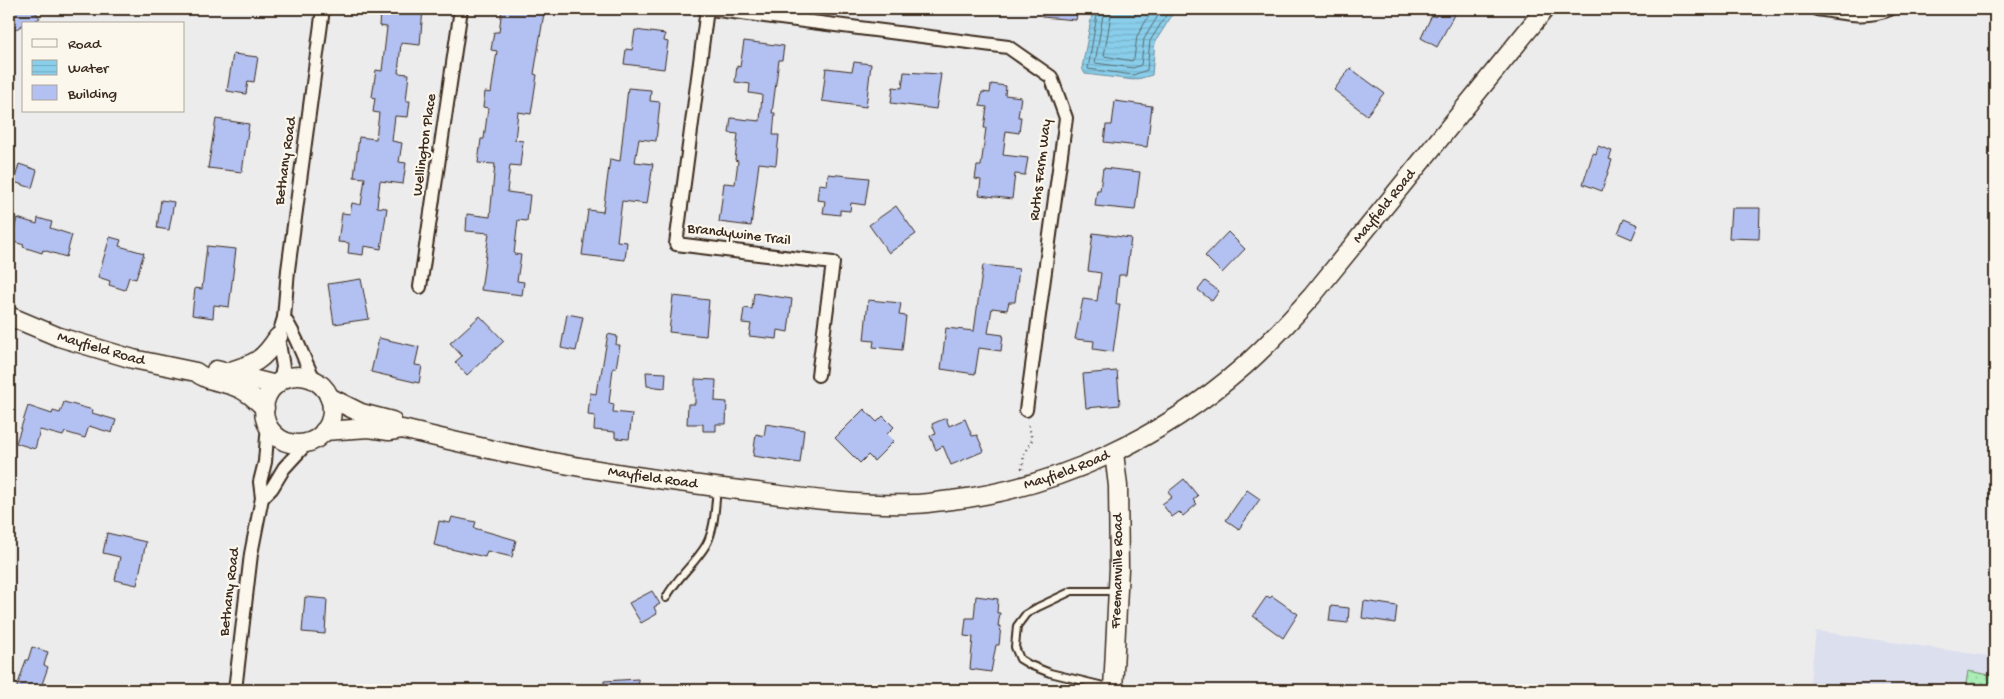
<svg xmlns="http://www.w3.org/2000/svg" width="2004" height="699" viewBox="0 0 2004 699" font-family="'Gochi Hand',sans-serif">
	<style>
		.built { fill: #dbdfee }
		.park { fill: url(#park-dots); stroke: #728c6a }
		.water { fill: url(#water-rules); stroke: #6a8c99 }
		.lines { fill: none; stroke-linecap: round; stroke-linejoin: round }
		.shore { stroke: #5a6c70; stroke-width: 1 }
		.building { fill: #b2c1f1; stroke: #3b2a1e }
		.lane-casing { stroke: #3b2a1e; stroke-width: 10 }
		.street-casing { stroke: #3b2a1e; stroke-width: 16 }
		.secondary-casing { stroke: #3b2a1e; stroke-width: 21 }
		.path { stroke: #3b2a1e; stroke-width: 2.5; stroke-dasharray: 1 4; stroke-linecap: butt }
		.lane { stroke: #fbf7ec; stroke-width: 6 }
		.street { stroke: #fbf7ec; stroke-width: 12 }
		.secondary { stroke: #fbf7ec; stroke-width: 18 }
		.labels { text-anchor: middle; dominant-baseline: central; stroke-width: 4.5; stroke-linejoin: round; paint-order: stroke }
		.street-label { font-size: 15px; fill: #3b2a1e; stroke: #fbf7ec }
	</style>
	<defs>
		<pattern id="park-dots" width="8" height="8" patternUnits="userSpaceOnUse" patternTransform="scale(1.25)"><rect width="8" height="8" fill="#aaedb7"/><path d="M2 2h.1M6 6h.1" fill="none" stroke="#93cb9d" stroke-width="1.8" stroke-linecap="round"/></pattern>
		<pattern id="water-rules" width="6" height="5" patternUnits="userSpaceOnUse" patternTransform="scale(1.25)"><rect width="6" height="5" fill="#89ceeb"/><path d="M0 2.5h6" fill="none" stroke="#77b1c9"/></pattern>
	</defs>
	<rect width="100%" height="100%" fill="#ececed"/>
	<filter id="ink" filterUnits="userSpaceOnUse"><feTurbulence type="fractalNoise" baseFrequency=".02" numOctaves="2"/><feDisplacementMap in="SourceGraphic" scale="10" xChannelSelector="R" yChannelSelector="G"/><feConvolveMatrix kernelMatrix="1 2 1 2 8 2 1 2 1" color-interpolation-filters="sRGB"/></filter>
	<g filter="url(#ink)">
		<!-- built -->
		<polygon class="built" points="1816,631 1995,657 1995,690 1809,690"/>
		<!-- park -->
		<polygon class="park" points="1968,671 1995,676 1995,690 1965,690"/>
		<!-- water -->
		<polygon class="water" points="1093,9 1176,9 1155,42 1152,75 1134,80 1085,74 1082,68"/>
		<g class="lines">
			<!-- shore -->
			<g class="shore">
				<polyline points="1098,9 1088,69 1133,75 1147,70 1150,41 1170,9"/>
				<polyline points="1104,9 1095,63 1133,68 1141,65 1144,39 1162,9"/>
				<polyline points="1112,9 1104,56 1132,61 1134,59 1137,36 1153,9"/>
			</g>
		</g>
		<!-- building -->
		<g class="building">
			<polygon points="9,9 33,9 40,18 30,24 24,24 9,34"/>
			<polygon points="389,9 423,9 420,45 401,43 398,73 409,74 406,101 410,101 408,117 395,116 392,141 402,143 399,162 406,163 403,184 380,181 377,207 387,208 381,249 364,246 363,255 348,253 349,243 338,242 342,213 350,214 352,203 361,205 365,178 354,177 359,137 376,139 379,113 373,112 375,98 372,97 376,70 382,71 387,27 379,26 380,13 388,14"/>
			<polygon points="502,9 544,13 534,74 537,75 531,114 518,112 515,140 523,141 520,166 510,165 507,192 530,195 527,221 518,220 514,254 521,255 517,281 524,282 522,295 481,290 489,233 466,231 467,214 490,217 495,164 478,163 481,139 484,139 488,108 483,107 485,92 491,93 497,51 491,50 494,32 499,32"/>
			<polygon points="1043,9 1078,9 1076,20 1042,17"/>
			<polygon points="1440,9 1457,9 1437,47 1421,38 1432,15 1435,17"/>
			<polygon points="635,30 665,34 664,41 668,42 664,69 624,64 626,49 632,50"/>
			<polygon points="744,41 784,46 782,60 779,60 772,113 775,113 773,135 779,135 776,165 759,163 751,226 719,222 724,183 735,184 738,161 735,160 738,134 729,133 731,118 760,121 762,95 749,93 750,84 735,82 737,66 740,67"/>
			<polygon points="233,54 258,57 254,82 248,81 246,94 227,91"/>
			<polygon points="854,62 871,64 866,107 822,101 826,68 852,71"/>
			<polygon points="1350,68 1384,93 1367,115 1334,90"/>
			<polygon points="904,72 941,74 936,109 891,103 893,87 902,88"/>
			<polygon points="991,84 1006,86 1005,95 1021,97 1018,117 1021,117 1019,133 1006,131 1003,155 1028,158 1025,175 1015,174 1012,199 979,195 981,180 975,179 977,166 981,166 986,128 984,128 987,107 980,106 982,92 990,93"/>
			<polygon points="628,88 651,90 650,101 660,102 656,141 639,139 635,162 653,164 647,204 622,201 617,241 627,242 625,260 582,255 588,210 603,212 610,159 620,161"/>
			<polygon points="1115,101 1152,106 1147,147 1104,142 1106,125 1112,125"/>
			<polygon points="216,119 249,124 242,172 208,168"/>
			<polygon points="1598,146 1612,151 1609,159 1612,160 1602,191 1583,184 1593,153 1596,154"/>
			<polygon points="19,164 37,170 32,188 14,182"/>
			<polygon points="1103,168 1140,172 1135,210 1095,206 1097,190 1100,190"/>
			<polygon points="828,174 869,178 865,205 851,203 850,211 840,210 840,215 823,213 825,201 817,200 819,184 827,185"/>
			<polygon points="161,200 174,202 169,230 157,228"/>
			<polygon points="896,206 916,234 889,253 869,225"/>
			<polygon points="1731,208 1760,208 1759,239 1729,238"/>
			<polygon points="17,218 37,224 38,218 52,222 50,228 72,235 66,257 43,250 42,253 23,247 24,245 11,241"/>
			<polygon points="1624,219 1638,225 1632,239 1618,233"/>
			<polygon points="1228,232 1245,249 1222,273 1205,256"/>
			<polygon points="1093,233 1131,238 1126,275 1119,275 1116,304 1120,304 1113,352 1093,349 1094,341 1075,339 1083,299 1097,301 1101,273 1088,271"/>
			<polygon points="110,237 121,240 119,246 144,253 136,279 129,277 125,290 109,285 110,281 98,277"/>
			<polygon points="207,246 236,249 229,307 214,305 213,318 192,315 195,288 202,289"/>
			<polygon points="983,265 1019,269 1015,302 1009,302 1007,310 992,308 988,333 1003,335 1001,351 979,348 975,374 941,369 946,328 974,331"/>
			<polygon points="361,279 369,319 334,324 328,284"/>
			<polygon points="1205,281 1219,291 1212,301 1198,290"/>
			<polygon points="754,293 792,299 788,332 778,330 777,339 749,336 751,324 742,323 744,308 752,309"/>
			<polygon points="673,296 709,300 706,336 669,332"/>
			<polygon points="868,300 901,303 899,315 906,316 902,350 873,347 874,341 864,340"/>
			<polygon points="567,314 583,317 576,351 561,348"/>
			<polygon points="480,316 504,341 467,375 455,362 462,356 450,343"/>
			<polygon points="608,334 617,336 616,345 620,345 616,368 613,368 609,403 614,404 613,412 632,414 629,439 615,438 615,432 594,430 595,416 588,415 590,393 596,394 598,380 600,380"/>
			<polygon points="379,338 419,347 415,365 422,366 419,383 371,372"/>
			<polygon points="1117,371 1120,405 1086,408 1083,374"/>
			<polygon points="646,372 666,373 665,388 647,386"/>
			<polygon points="695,379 716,380 715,401 727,402 726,424 716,424 716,431 703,431 703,424 687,424 688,404 695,404"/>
			<polygon points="64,402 93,410 92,413 116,420 112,433 89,426 85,438 65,432 63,436 40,430 35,449 16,443 28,406 52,414 53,411 60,413"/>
			<polygon points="864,409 877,422 883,416 894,427 887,434 894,441 874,461 868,455 860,463 835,438"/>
			<polygon points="946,418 949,426 965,419 972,436 977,435 984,451 951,465 943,446 936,450 930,436 936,434 932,424"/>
			<polygon points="766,424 804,430 800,463 753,456 756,434 764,436"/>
			<polygon points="1184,479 1198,496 1193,500 1197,504 1183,516 1179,512 1172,517 1162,504 1172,497 1168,492"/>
			<polygon points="1247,490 1260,499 1239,529 1226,520"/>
			<polygon points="452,517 476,522 474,528 516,540 512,557 487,551 485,557 434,545 439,521 450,523"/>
			<polygon points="107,533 146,542 137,585 115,580 120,557 103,553"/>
			<polygon points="652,591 660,604 654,607 657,614 641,623 629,603"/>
			<polygon points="976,596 998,599 997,613 1000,613 998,626 1001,626 999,645 996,645 991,672 970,669 973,637 964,636 966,618 974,618"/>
			<polygon points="1267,596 1270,598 1272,596 1298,614 1283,638 1253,616"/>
			<polygon points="305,597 327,599 325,634 302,632"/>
			<polygon points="1364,601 1397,606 1395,623 1362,618"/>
			<polygon points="1331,606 1349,608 1348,623 1329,621"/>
			<polygon points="32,647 48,652 44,665 48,667 40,690 16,690 26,660 28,660"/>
			<polygon points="638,679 639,690 604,690 604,681"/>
		</g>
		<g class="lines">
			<defs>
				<g id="lane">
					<path d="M666,598C676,578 695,564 706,545C715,529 715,507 717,488"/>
					<polyline points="1112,688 1050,673 1030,665 1020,659 1015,647 1017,626 1026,614 1038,607 1072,591 1117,591"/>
				</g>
				<g id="street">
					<polyline points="707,9 676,244 833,263 818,375"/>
					<polyline points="710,9 1008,47 1051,77 1066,118 1026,410"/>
					<path d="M1817,9C1841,13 1867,19 1890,9"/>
					<polyline points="420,287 461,9"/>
					<path d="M284,318C298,337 303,361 316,382"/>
					<polyline points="280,382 283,367 278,337 284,318 288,270 323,9"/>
					<polyline points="262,498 272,488 284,468 307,443"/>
					<polyline points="235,690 251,554 262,498 260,482 265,462 268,424"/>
				</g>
				<g id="secondary">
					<path id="s1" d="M9,316L59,337L133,359L196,372C206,381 220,381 233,386C246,390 255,399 265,408"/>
					<polyline points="216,370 276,385"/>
					<path d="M227,372C254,364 262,362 278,337"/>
					<circle cx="298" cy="410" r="34"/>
					<polyline points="329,397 361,413 392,421"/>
					<path id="s2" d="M324,431L369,428L389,431L402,429C448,440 495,451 542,460C604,472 668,481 731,489C792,496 852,506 913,504C926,504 939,501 952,500C1059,487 1162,438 1243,367C1268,345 1290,321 1312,296L1545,9"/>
					<path id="s3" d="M1113,690L1119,568L1118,486L1114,453"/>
				</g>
			</defs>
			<!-- lane casing -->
			<use href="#lane" class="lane-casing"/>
			<!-- street casing -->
			<use href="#street" class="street-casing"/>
			<!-- secondary casing -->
			<use href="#secondary" class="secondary-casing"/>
			<!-- path -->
			<polyline class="path" points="1022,469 1024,455 1032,440 1028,423"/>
			<!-- lane -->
			<use href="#lane" class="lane"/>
			<!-- street -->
			<use href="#street" class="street"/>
			<!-- secondary -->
			<use href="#secondary" class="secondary"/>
		</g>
	</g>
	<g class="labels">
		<!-- street labels -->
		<g class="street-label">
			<text transform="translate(425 145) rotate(-82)">Wellington Place</text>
			<text transform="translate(286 161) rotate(-82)">Bethany Road</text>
			<text transform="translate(1041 170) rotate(-83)">Ruths Farm Way</text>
			<text stroke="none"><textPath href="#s2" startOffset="1174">Mayfield Road</textPath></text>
			<text transform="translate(739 235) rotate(7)">Brandywine Trail</text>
			<text stroke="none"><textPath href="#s1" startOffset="98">Mayfield Road</textPath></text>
			<text stroke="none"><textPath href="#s2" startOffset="754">Mayfield Road</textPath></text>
			<text stroke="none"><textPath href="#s2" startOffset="334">Mayfield Road</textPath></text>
			<text stroke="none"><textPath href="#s3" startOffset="119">Freemanville Road</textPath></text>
			<text transform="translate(230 592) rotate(-83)">Bethany Road</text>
		</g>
	</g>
	<!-- margin -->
	<rect width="2004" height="699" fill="none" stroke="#fbf7ec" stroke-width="30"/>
	<rect x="15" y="15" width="1974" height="669" fill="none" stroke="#3b2a1e" stroke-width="2" filter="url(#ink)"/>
	<!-- legend -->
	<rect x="22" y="22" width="162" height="90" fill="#fbf7ec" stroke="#aea59a"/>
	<rect x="32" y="39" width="25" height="8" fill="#fbf7ec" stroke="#aea59a"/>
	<text x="68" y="48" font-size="15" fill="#3b2a1e">Road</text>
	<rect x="32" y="60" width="25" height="15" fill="url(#water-rules)" stroke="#aea59a"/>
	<text x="68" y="72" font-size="15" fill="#3b2a1e">Water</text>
	<rect x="32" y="85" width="25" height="15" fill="#b2c1f1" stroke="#aea59a"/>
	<text x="68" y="98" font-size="15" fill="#3b2a1e">Building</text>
</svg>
